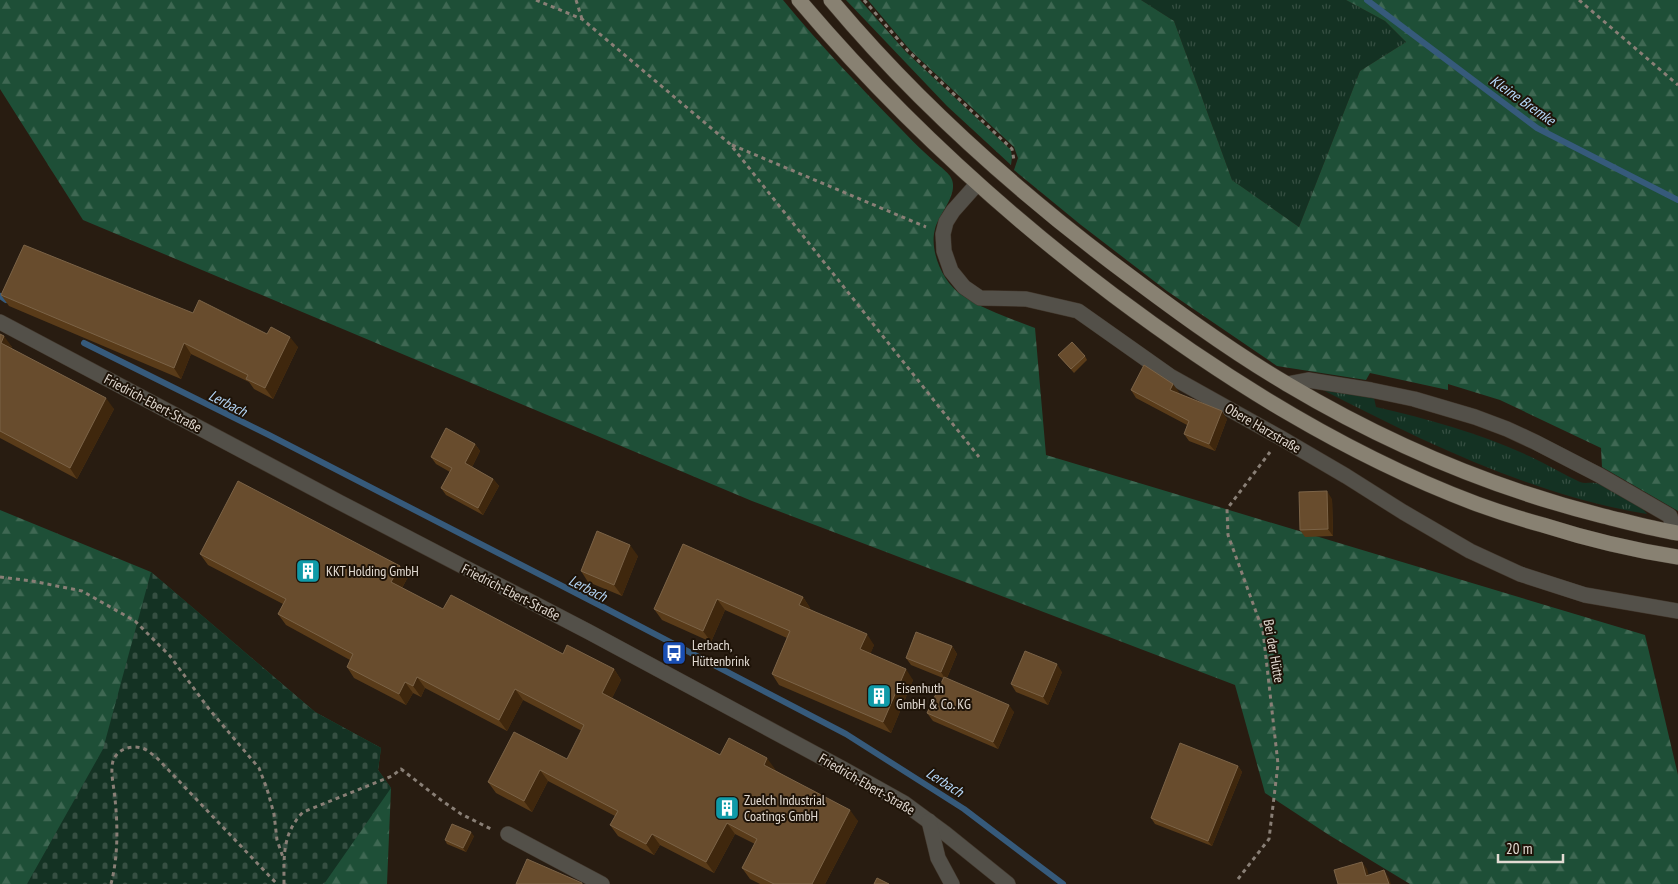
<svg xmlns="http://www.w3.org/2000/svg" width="1678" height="884" viewBox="0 0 1678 884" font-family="'PT Sans Narrow',sans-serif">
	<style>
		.grass { fill: url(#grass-tufts) }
		.forest { fill: url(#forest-firs) }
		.cemetery { fill: url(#cemetery-stones) }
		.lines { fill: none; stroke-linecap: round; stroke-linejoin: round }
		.stream { stroke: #365a7b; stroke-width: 6 }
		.minor-casing { stroke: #42372c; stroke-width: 16 }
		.major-casing { stroke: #42372c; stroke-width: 16 }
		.path { stroke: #897f76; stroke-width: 3; stroke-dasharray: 4 4; stroke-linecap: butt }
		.minor { stroke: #535049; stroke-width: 15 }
		.major { stroke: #888172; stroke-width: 15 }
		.wall { fill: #593b19 }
		.shaded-wall { fill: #3f270d }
		.building { fill: #684c2d; stroke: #7b6347 }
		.labels { text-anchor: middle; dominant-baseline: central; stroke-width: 4; stroke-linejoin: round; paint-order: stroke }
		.street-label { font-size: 14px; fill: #e3dbd3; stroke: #1e1308 }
		.poi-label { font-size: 14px; fill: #e3dbd3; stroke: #1e1308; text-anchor: start }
		.water-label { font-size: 15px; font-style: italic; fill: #b5d7f8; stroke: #1e1308 }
	</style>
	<defs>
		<pattern id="grass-tufts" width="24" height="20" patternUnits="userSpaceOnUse" patternTransform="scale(1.25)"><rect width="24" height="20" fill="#143223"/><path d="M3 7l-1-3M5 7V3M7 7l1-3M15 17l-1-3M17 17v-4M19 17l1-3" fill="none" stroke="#364f42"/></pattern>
		<pattern id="forest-firs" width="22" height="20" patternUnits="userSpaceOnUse" patternTransform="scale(1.25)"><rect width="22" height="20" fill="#1e4f37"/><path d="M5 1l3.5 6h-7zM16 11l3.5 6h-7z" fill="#3f6853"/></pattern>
		<pattern id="cemetery-stones" width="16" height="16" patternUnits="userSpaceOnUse" patternTransform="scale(1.25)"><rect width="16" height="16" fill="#143223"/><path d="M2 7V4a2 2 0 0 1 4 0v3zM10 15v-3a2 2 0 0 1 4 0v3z" fill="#364f42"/></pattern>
	</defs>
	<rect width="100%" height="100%" fill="#281c11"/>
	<!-- grass -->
	<g class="grass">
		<polygon points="1141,0 1346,0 1385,21 1406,42 1360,71 1299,227 1232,180 1174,21"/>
		<path d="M1321,389L1374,398L1376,407C1428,419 1480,433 1529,456C1546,464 1563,474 1580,482C1585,484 1590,482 1595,483C1605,484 1642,506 1647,514C1532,495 1424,442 1321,389Z"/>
	</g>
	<!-- forest -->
	<g class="forest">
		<path d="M0,0H783C820,45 860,87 901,129C912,141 924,152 936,163C941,167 947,172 950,176C961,192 939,213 935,229C929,251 943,283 962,295C982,309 1012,319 1035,328L1046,455L1645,635L1678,775V884H1410L1329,835L1265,793L1235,685L752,501L83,220L0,89Z"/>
		<polygon points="846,0 860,0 906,52 1011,150 1012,157 1011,165 947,106"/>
		<polygon points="868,0 1141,0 1174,21 1232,180 1299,227 1360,71 1406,42 1385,21 1346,0 1678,0 1678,511 1602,467 1601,448 1500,400 1448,384 1448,390 1370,373 1366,380 1277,366 1167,291 1081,225 1014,170 1018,158 1014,147 910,50"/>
		<polygon points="0,510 151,572 315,712 381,748 378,770 391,788 387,884 0,884"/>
	</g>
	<!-- cemetery -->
	<polygon class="cemetery" points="151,572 315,712 381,748 378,770 391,788 324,884 27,884 103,749"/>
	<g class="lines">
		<!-- stream -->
		<g class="stream">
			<polyline points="1367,0 1537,128 1678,200"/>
			<polyline points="0,296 6,300"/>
			<polyline points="84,343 269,435 603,607 846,734 964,809 1063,884"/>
		</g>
		<defs>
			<g id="minor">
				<polyline points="977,184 953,211 946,222 943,234 944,251 951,271 964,287 980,298 1026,299 1078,311 1170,376 1281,438 1346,476 1403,512 1470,551 1520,574 1585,595 1678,611"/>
				<polyline points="0,322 339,502 589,632 847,771 904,803 946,834 1008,884"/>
				<polyline points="1287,384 1308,380 1371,390 1414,399 1475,417 1507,429 1535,442 1599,475 1670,516 1674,532"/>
				<polyline points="929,821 938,858 952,884"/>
				<polyline points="508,834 602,884"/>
			</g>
			<g id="major">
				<path d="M799,0C892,110 998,208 1113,295C1225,379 1346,455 1477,504C1499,512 1521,519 1543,525C1587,539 1632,550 1678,557"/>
				<path d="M831,0C913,98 1010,185 1111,262C1168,305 1226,348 1287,384C1386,443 1492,488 1603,516C1628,522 1653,529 1678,533"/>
			</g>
		</defs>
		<!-- minor casing -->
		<use href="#minor" class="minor-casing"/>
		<!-- major casing -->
		<use href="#major" class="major-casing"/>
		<!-- path -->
		<g class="path">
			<polyline points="536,0 582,19 730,144 979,457"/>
			<polyline points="576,0 582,19"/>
			<polyline points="864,0 908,51 1012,149 1014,160"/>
			<polyline points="1579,0 1678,85"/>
			<polyline points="732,145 926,227"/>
			<polyline points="0,577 32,581 82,591 135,621 170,656 209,709 259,768 267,789 274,814 277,840 284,860"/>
			<polyline points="1238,879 1269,839 1278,764 1263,631 1228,535 1227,509 1270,452"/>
			<path d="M111,884C118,857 118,827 115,799C114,787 110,772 113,761C117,749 131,745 142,748C148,750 153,755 158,759L277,884"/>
			<path d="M284,884C284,856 282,834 303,812L392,776L401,769L441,800L461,814L491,829"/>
		</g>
		<!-- minor -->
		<use href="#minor" class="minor"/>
		<!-- major -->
		<use href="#major" class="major"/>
	</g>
	<!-- wall -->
	<g class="wall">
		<polygon points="1,295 193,313 267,334 298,347 273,399 254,389 249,382 191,354 181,379 9,306"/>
		<polygon points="0,334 12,347 11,348 114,409 77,479 0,438"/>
		<polygon points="1058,355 1085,356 1087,360 1074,373"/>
		<polygon points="1131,390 1179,392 1178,393 1227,419 1215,451 1189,441 1184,434 1187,425 1136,398"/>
		<polygon points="475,444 480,451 472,467 493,479 499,486 483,515 446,495 441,488 450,472 436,464 431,457"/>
		<polygon points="1332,499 1333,536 1305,537 1300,530"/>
		<polygon points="683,544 803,597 810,608 810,609 874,645 870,654 913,680 891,733 779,685 772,674 787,638 725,610 711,642 662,620 654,609"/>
		<polygon points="200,554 408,577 402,588 443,609 563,654 614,669 621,680 612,698 720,755 775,769 775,770 858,821 825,884 760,884 750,879 742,868 755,844 735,834 714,873 660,845 654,855 618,836 610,825 615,816 548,781 532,812 496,793 488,782 567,759 582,731 523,700 507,731 425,688 421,697 413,693 406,705 354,678 347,667 350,660 286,625 278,614 283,604 208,565"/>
		<polygon points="638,556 622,596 588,582 581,571"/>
		<polygon points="952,646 957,654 947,678 1014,712 998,749 933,721 927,713 943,678 911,665 906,658"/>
		<polygon points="1062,672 1048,705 1016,692 1011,684"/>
		<polygon points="1238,766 1242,772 1212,846 1155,824 1151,818"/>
		<polygon points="474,836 466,852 447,844 445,840"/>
	</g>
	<!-- shaded-wall -->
	<g class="shaded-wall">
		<polygon points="4,336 12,347 8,354 1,343"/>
		<polygon points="290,337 298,347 273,399 265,388"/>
		<polygon points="184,343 191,354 181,379 174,368"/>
		<polygon points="1173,384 1179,392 1176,397 1170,390"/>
		<polygon points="106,398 114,409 77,479 70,468"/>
		<polygon points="1222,411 1227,419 1215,451 1209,444"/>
		<polygon points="475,444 480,451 470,471 465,463"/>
		<polygon points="493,479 499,486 483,515 478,508"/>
		<polygon points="1327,491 1332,499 1333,536 1328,529"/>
		<polygon points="630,545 638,556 622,596 614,585"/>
		<polygon points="400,566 408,577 399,593 391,582"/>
		<polygon points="803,597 810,608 807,616 799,605"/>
		<polygon points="717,599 725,610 711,642 703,631"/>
		<polygon points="867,634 874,645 868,660 860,649"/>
		<polygon points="952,646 957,654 946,680 941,672"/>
		<polygon points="1057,664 1062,672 1048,705 1043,697"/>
		<polygon points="614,669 621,680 609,704 602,693"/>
		<polygon points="906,669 913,680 891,733 883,722"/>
		<polygon points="417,677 425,688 421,697 413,686"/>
		<polygon points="405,682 413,693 406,705 399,694"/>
		<polygon points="515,689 523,700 507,731 499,720"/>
		<polygon points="1009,705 1014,712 998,749 993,742"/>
		<polygon points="767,758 775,769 772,776 764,765"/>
		<polygon points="1238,766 1242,772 1212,846 1208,841"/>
		<polygon points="540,770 548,781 532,812 524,801"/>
		<polygon points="850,810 858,821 825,884 812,884"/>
		<polygon points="727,823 735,834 714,873 706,862"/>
		<polygon points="471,832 474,836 466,852 463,848"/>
		<polygon points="652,834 660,845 654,855 646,844"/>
		<polygon points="1362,862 1367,869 1371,883 1366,876"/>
		<polygon points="1384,870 1389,878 1391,884 1389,884"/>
	</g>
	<!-- building -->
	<g class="building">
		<polygon points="24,245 193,313 199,300 267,334 271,327 290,337 265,388 246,379 248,375 184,343 174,368 1,295"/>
		<polygon points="0,334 4,336 1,343 106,398 70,468 0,431"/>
		<polygon points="1072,342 1085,356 1071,369 1058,355"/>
		<polygon points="1144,365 1173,384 1170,390 1222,411 1209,444 1184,434 1189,421 1131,390"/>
		<polygon points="446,428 475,444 465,463 493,479 478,508 441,488 452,468 431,457"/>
		<polygon points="238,481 400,566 391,582 443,609 451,595 563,654 567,645 614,669 602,693 720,755 729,738 767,758 764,765 850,810 812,884 774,884 742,868 757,839 727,823 706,862 652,834 646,844 610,825 618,811 540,770 524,801 488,782 514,732 567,759 584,725 515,689 499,720 417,677 413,686 405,682 399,694 347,667 353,654 278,614 286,599 200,554"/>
		<polygon points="1327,491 1328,529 1300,530 1299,492"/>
		<polygon points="597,531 630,545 614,585 581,571"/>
		<polygon points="683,544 803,597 799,605 867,634 860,649 906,669 883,722 772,674 790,631 717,599 703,631 654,609"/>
		<polygon points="916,632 952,646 941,672 906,658"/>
		<polygon points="1025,651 1057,664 1043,697 1011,684"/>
		<polygon points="944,677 1009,705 993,742 927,713"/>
		<polygon points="1180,743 1238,766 1208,841 1151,818"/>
		<polygon points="452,824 471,832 463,848 445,840"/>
		<polygon points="527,859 582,883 582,884 516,884"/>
		<polygon points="1362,862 1366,876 1384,870 1389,884 1338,884 1334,870"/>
		<polygon points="877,878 889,884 874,884"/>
	</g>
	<!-- icons -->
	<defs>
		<symbol id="building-square" viewBox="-11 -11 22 22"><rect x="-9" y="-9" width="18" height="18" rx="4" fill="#0f9aa8" stroke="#1e1308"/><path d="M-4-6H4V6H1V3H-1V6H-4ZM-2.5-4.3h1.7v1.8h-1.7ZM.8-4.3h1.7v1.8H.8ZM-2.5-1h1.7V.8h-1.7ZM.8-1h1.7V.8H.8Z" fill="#fff"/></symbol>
		<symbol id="bus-square" viewBox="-11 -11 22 22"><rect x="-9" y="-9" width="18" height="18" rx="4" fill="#1a4fb4" stroke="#1e1308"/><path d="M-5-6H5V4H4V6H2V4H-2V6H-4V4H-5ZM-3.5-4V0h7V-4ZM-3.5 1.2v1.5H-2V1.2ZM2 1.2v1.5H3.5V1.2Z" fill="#fff"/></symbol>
	</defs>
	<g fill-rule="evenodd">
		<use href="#building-square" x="294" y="557" width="28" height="28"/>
		<use href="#bus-square" x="660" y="639" width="28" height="28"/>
		<use href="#building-square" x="865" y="682" width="28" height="28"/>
		<use href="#building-square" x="713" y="794" width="28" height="28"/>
	</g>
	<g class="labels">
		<!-- street labels -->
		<g class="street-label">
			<text transform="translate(153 403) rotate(28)">Friedrich-Ebert-Straße</text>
			<text transform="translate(1263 428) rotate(30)">Obere Harzstraße</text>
			<text transform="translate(511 592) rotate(27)">Friedrich-Ebert-Straße</text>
			<text transform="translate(1274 651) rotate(80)">Bei der Hütte</text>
			<text transform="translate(867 784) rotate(30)">Friedrich-Ebert-Straße</text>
		</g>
		<!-- poi labels -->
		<g class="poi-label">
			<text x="326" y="571">KKT Holding GmbH</text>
			<text x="692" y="645">Lerbach,<tspan x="692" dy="16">Hüttenbrink</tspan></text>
			<text x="896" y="688">Eisenhuth<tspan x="896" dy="16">GmbH &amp; Co. KG</tspan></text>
			<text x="744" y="800">Zuelch Industrial<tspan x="744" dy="16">Coatings GmbH</tspan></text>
		</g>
		<!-- water labels -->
		<g class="water-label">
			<text transform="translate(1523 100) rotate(35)">Kleine Bremke</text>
			<text transform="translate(228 403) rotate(27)">Lerbach</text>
			<text transform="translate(588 588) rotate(27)">Lerbach</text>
			<text transform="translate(945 782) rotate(33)">Lerbach</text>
		</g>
	</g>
	<!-- scale -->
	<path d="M1498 854v8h65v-8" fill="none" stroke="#e3dbd3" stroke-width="2.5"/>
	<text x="1506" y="854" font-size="15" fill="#e3dbd3" stroke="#1e1308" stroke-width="4" paint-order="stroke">20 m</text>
</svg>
